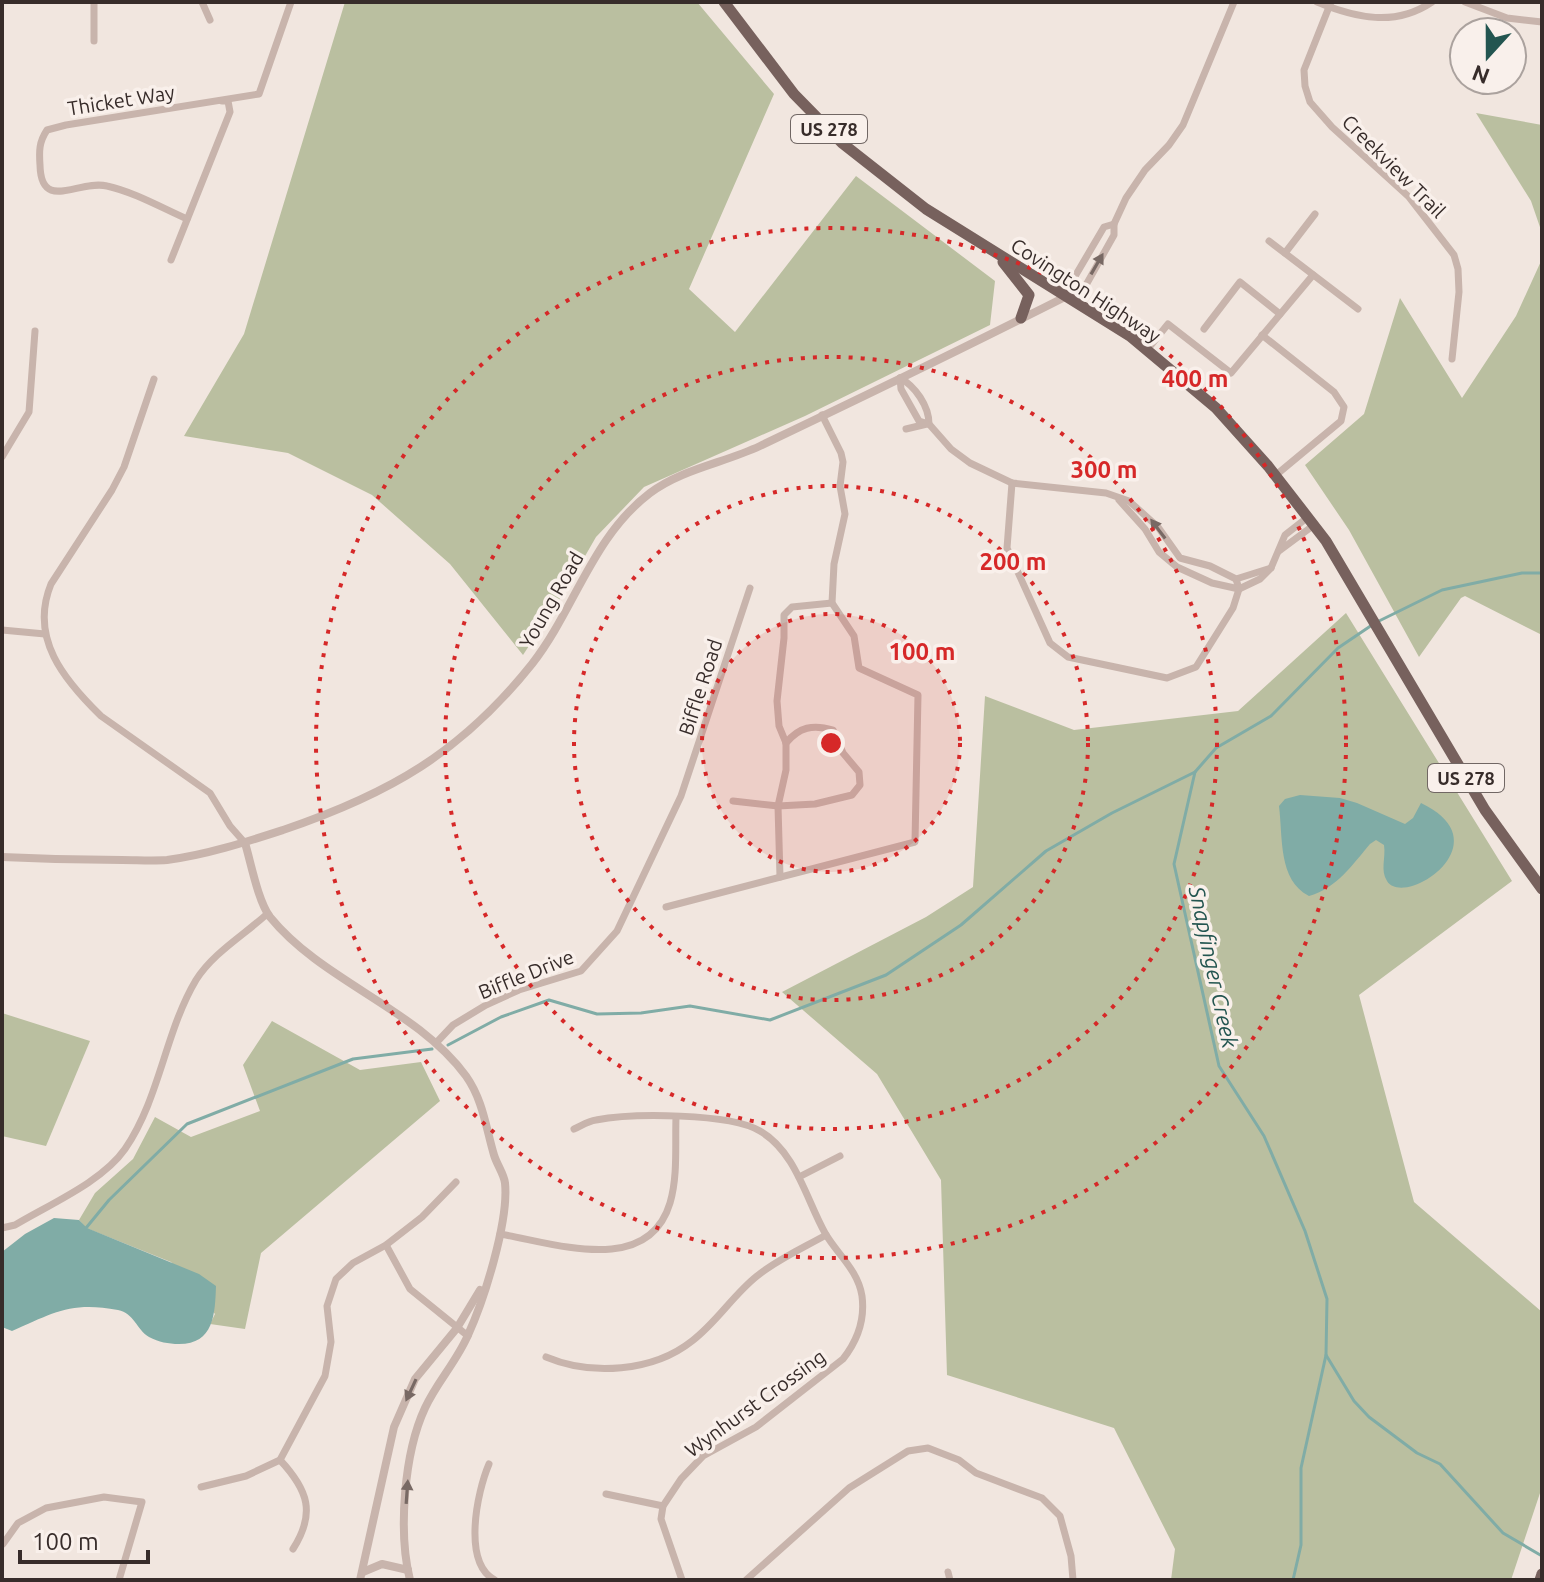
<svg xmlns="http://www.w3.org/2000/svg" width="1544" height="1582" viewBox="0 0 1544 1582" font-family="Ubuntu,sans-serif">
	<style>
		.green { fill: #babfa0 }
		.water { fill: #80aca6 }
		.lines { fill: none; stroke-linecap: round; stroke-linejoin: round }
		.stream { stroke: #80aca6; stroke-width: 3 }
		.minor { stroke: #c8b4ac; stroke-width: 7 }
		.tertiary { stroke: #c8b4ac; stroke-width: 8 }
		.primary { stroke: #77615d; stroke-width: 11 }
		.oneway { fill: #786964 }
		.ring { fill: none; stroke: #d62828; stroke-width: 4; stroke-dasharray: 4 8 }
		.labels { text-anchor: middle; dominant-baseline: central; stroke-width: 7; stroke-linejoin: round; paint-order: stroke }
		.shield { fill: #f9f0eb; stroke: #716764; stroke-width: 2 }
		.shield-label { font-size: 18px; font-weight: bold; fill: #372c2a }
		.street-label { font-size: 20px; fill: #372c2a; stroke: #f9f0eb }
		.water-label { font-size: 22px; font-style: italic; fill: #235550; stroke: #f9f0eb }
		.centre { fill: #d62828; stroke: #f9f0eb; stroke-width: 4 }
		.ring-label { font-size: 24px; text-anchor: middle; font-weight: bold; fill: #d62828; stroke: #f9f0eb; stroke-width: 7; stroke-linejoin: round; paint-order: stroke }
	</style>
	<rect width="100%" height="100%" fill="#f1e6df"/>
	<!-- green -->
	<g class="green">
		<polygon points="345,2 697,2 774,94 689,289 735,332 856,176 995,281 990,325 805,416 644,487 596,537 565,591 523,655 450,564 372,495 288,453 184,436 244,334"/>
		<polygon points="1476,113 1542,125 1542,233 1531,201"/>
		<polygon points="1542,259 1542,635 1465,596 1461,598 1419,657 1349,530 1305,465 1364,414 1400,298 1462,398 1516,316"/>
		<polygon points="1346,613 1512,881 1359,995 1414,1202 1542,1312 1542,1487 1511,1580 1171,1580 1175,1549 1114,1428 947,1375 941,1180 877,1074 782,992 926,917 973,887 985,696 1074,730 1238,711"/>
		<polygon points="2,1013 90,1041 46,1146 2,1136"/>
		<polygon points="272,1021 360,1070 421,1062 440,1101 261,1253 245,1329 210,1324 215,1314 171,1262 86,1228 79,1220 95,1193 133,1159 155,1117 191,1137 260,1111 243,1065"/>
	</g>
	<!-- water -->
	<g class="water">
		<path d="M1300,795L1340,798L1357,803L1405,824L1413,818L1421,803C1505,843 1404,909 1387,881C1380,870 1386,858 1384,845L1376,840L1370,844C1353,864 1336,889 1309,896C1278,880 1283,838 1279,806L1285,799Z"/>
		<path d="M54,1218L79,1220L87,1228L199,1274L216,1286C215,1314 214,1344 179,1344C168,1344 159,1342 149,1337C137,1330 134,1313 118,1310C71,1301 53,1313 12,1331L2,1327V1252L25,1234Z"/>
	</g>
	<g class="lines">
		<!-- stream -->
		<g class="stream">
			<polyline points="1379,621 1442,590 1522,573 1542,573"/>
			<polyline points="1372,625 1338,648 1271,716 1216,748 1195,772 1174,864 1219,1066 1264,1136 1305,1231 1327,1299 1326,1355 1354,1401 1369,1417 1417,1453 1440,1464 1503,1533 1542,1556"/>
			<polyline points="448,1045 501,1017 549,1000 597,1014 641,1013 690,1006 770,1020 886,975 961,925 1046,851 1112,813 1195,772"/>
			<polyline points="86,1228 109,1200 187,1124 353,1059 432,1049"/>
			<polyline points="1293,1580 1301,1545 1301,1468 1326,1355"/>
		</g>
		<!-- minor -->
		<g class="minor">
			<polyline points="202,2 210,20"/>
			<path d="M1317,2C1356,18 1395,27 1432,2"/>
			<polyline points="1331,2 1304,70 1305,86 1310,102 1332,127 1409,197 1454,255 1458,269 1459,292 1452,359"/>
			<polyline points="1465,2 1507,18 1542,22"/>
			<polyline points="94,41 94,2"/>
			<path d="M187,219C162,208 134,192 107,186C79,179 41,213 40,165C39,151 39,142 47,130L66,125L259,94L291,2"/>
			<polyline points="1269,241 1358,309"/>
			<polyline points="1285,253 1315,214"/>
			<polyline points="171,260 230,112 228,101 222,101"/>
			<polyline points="1067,296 1086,285 1114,235 1114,224 1126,198 1145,170 1169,145 1183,125 1234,2"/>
			<polyline points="1067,296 1074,278 1104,227 1114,224"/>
			<polyline points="1204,329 1240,282 1280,314"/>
			<polyline points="1262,335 1334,392 1344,407 1341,421 1276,475"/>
			<polyline points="1147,350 1168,324 1231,373 1313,275"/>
			<polyline points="900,378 901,389 919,421 929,424 951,449 970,463 1012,483 1106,493 1129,501 1158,527 1180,558 1210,566 1236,579 1271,568"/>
			<path d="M900,378C915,386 929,406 929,424"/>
			<path d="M154,379L124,467L112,490L51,584C29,638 64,680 101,716L210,793L230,826L245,843"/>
			<polyline points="906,429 927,424"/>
			<polyline points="2,457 29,412 35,331"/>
			<polyline points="1012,483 1007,548 1050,643 1068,657 1167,678 1196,667 1233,608 1239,589 1236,579"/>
			<polyline points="1119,500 1145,529 1159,552 1177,567 1212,583 1239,589 1260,579 1271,568 1285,535 1308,517"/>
			<polyline points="1279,551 1314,525"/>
			<polyline points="2,630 45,634"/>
			<path d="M733,801L778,806L815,804L852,795L860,785L859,772L843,753L833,730C813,724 799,727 786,743"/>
			<polyline points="780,877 778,806 786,770 786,743 779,726 777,701 784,638 784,615 792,607 832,603"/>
			<polyline points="666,907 915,842 918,695 859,668 854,636 832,603 834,564 845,514 840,486 843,462 841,453 822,415"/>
			<polyline points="436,1043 453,1025 486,1005 519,990 581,971 617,931 681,796 750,588"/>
			<path d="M574,1129C581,1126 588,1121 596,1120C632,1113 730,1113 760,1131C796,1152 806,1199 825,1233C837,1254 858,1270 862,1296C865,1319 858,1340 843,1359L756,1427L703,1456L681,1479L663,1506L661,1519L682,1580"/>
			<polyline points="799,1177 840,1156"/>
			<path d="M2,1228L15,1225C50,1204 102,1182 125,1149C160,1098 165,1032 196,980C213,953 244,935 267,914"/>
			<path d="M500,1234C554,1243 648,1277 670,1203C678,1176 675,1145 676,1117"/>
			<polyline points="386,1245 410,1289 468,1336"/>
			<path d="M546,1357C591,1376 653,1372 692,1341C717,1322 733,1295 757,1276C778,1259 803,1248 826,1235"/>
			<path d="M280,1460C308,1490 316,1513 293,1549"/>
			<path d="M489,1464C477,1492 462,1563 495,1580"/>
			<polyline points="201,1487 246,1476 280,1460 325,1376 331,1342 327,1306 336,1279 353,1263 386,1245 422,1217 456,1182"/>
			<polyline points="606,1494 663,1506"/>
			<polyline points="3,1544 18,1523 46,1508 104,1497 142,1502 119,1580"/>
			<polyline points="948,1572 950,1580"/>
			<polyline points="746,1580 849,1488 908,1451 928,1448 959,1460 976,1473 1042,1498 1060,1516 1071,1556 1073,1580"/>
		</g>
		<!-- tertiary -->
		<g class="tertiary">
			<path d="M245,843C251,863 258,901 270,917C323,982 416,1008 466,1076C483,1100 486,1128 494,1155C497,1165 504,1174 505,1183C509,1221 484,1300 468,1335C457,1361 437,1382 425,1408C404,1453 398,1532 410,1580"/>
			<path d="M2,857C42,859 82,860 122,860C137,860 152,861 167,860C206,855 246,842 283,830C389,794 461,753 532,664C575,609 592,537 650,493C682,469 724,463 760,446C863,397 966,347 1067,296"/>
			<polyline points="363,1572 382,1564 408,1570"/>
			<polyline points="360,1580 394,1427 415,1379 457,1328 480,1290"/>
		</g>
		<!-- primary -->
		<g class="primary">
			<polyline points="724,2 794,94 842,143 926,209 1130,336 1216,408 1268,466 1326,541 1485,810 1542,889"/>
			<polyline points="1003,262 1029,295 1021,318"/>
			<polyline points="1540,1580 1542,1574"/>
		</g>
	</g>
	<!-- one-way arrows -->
	<defs><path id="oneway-solid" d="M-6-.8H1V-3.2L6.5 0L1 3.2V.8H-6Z" transform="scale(2)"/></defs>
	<g class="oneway">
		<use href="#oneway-solid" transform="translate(1097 264) rotate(-60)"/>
		<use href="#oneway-solid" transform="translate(1158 529) rotate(-127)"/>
		<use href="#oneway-solid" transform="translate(411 1390) rotate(115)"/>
		<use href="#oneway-solid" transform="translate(407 1492) rotate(-86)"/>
	</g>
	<!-- distance rings -->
	<circle cx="831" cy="743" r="129" fill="#d62828" fill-opacity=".12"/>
	<g class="ring">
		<circle cx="831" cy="743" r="129"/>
		<circle cx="831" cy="743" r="257"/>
		<circle cx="831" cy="743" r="386"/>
		<circle cx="831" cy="743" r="515"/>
	</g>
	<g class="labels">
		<!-- shield labels -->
		<g class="shield">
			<rect x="791" y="115" width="76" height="28" rx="6"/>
			<rect x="1428" y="764" width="76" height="28" rx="6"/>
		</g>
		<g class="shield-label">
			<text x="829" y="129">US 278</text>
			<text x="1466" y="778">US 278</text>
		</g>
		<!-- street labels -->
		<g class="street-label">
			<text transform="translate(121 100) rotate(-9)">Thicket Way</text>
			<text transform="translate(1394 166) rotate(45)">Creekview Trail</text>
			<text transform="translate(1086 290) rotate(33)">Covington Highway</text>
			<text transform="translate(551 600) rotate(-60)">Young Road</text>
			<text transform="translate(700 687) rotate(-72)">Biffle Road</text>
			<text transform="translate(526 974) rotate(-22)">Biffle Drive</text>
			<text transform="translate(755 1403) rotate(-36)">Wynhurst Crossing</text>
		</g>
		<!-- water labels -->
		<g class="water-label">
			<text transform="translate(1214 967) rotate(78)">Snapfinger Creek</text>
		</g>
	</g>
	<circle cx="831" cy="743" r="12" class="centre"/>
	<g class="ring-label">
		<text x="1195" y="387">400 m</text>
		<text x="1104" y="478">300 m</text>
		<text x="1013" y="570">200 m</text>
		<text x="922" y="660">100 m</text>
	</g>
	<!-- border -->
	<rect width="1544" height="1582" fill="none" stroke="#372c2a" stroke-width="8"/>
	<!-- north arrow -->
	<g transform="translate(1488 56) rotate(201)"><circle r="38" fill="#f9f0eb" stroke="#aba29e" stroke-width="2"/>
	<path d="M0-6L14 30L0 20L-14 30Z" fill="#235550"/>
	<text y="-12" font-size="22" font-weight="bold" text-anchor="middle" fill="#372c2a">N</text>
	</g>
	<!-- scale -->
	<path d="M20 1550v12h128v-12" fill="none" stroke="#372c2a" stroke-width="4"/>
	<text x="32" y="1550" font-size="24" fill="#372c2a" stroke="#f9f0eb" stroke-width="6" paint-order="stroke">100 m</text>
</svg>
